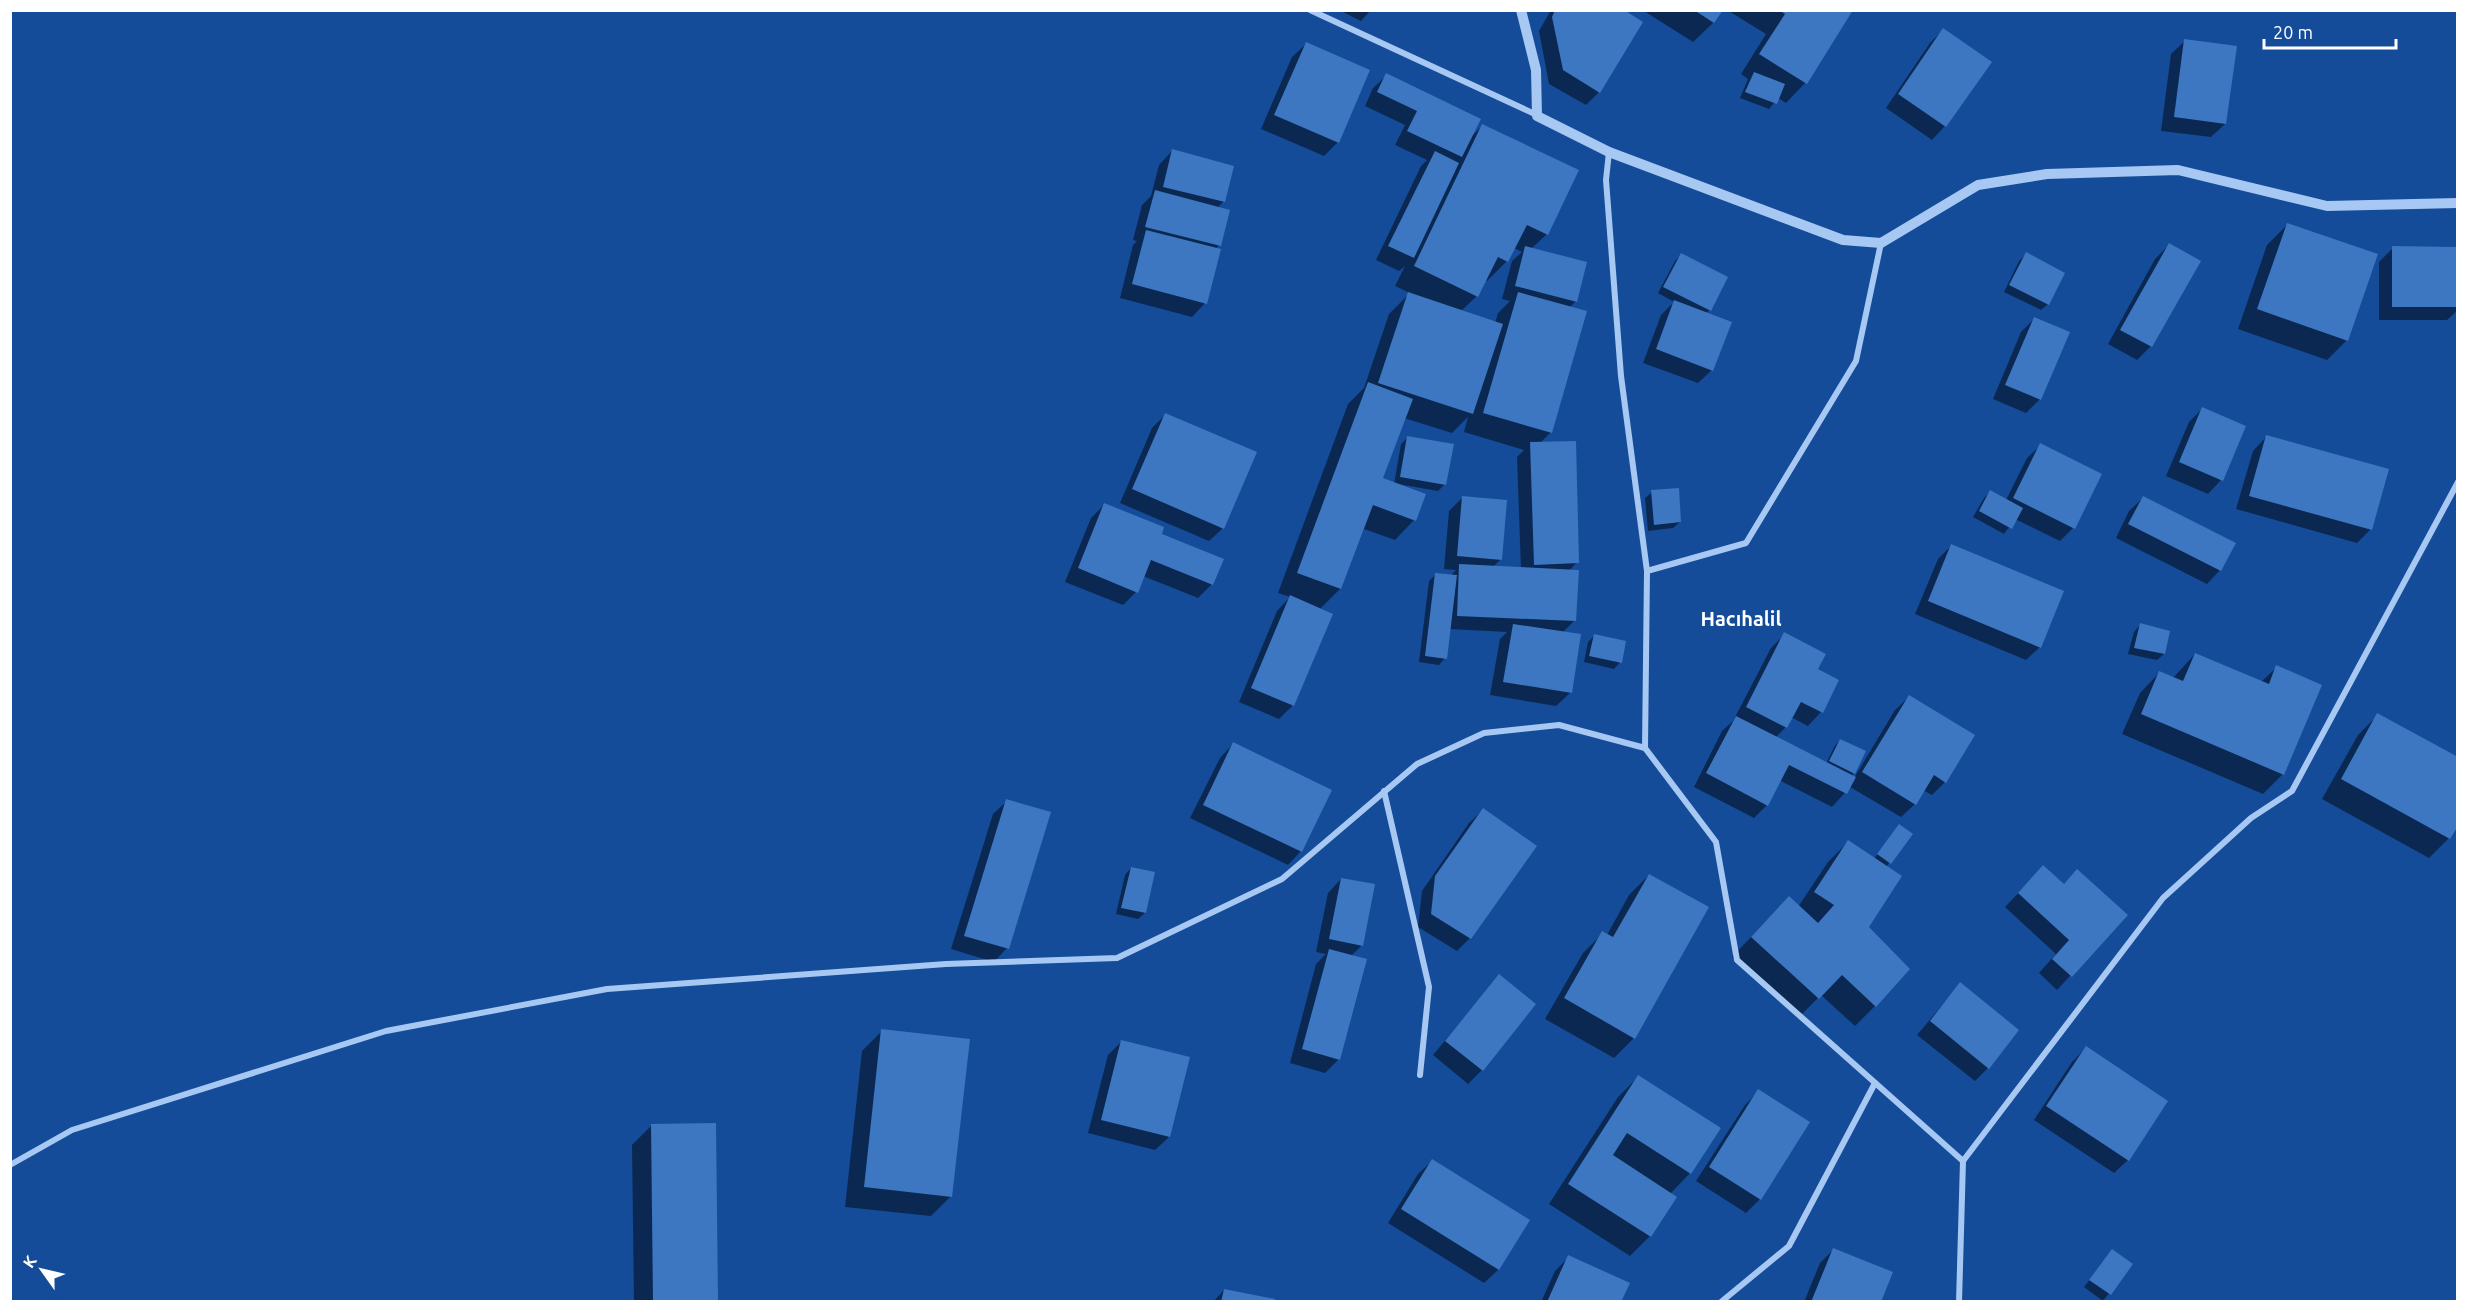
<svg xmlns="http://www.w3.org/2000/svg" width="2468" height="1312" viewBox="0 0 2468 1312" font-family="Ubuntu,sans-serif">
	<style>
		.shadow { fill: #0007; fill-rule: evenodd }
		.building { fill: #3d76c1 }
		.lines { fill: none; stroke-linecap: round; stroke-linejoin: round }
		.minor { stroke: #a7c8f3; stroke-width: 6 }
		.tertiary { stroke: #a7c8f3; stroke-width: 10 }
		.labels { text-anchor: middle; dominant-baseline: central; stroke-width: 4.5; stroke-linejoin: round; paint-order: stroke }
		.quarter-label { font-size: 20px; font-weight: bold; fill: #fff; stroke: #144c99 }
	</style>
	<rect width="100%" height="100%" fill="#144c99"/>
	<!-- shadow -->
	<g class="shadow">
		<polygon points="1339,10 1371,10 1361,21"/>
		<polygon points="1551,10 1621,10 1599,92 1586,105 1549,84 1539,31"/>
		<polygon points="1721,10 1713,23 1693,42 1644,11"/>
		<polygon points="1727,10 1851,10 1805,83 1786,103 1778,98 1769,109 1740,98 1748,79 1741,74 1766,34"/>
		<polygon points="1943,30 1945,126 1932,140 1886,108 1930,43"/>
		<polygon points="2185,41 2225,124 2211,137 2161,131 2171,54"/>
		<polygon points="1306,44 1338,142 1324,156 1261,129 1292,57"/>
		<path d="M1387,75L1471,137L1483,125L1547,234L1531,249L1576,301L1569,308L1551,432L1540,443L1577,562L1569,571L1574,621L1562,633L1570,693L1556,706L1490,695L1500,639L1507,632L1449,629L1445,658L1439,665L1419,662L1429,581L1435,575L1450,576L1456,570L1444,569L1449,511L1462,498L1501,559L1493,567L1521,569L1517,457L1524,450L1464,432L1468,417L1452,433L1404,418L1381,479L1394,484L1401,444L1407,438L1445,484L1438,491L1398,484L1424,495L1414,520L1395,540L1364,529L1340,589L1319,610L1293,705L1279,719L1239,702L1277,611L1290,597L1278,593L1348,404L1364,388L1389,314L1410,293L1395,286L1405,266L1399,271L1376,260L1421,166L1427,160L1395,145L1405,125L1365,106L1373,88ZM1514,248L1522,252L1512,261L1502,299L1510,301L1498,313L1495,323L1461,311L1477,296L1484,280L1487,281L1507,261Z"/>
		<polygon points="1172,151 1232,167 1223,202 1217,208 1219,245 1216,249 1205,303 1192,317 1120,298 1133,245 1137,241 1133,240 1142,205 1151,196 1159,165"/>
		<polygon points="2287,225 2347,340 2327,360 2238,329 2267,245"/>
		<polygon points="2169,245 2199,262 2151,346 2137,360 2108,344 2155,259"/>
		<polygon points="2393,248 2458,249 2458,310 2447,320 2379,320 2379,262"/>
		<polygon points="2026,254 2048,304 2041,310 2004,292 2019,261"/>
		<polygon points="1681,255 1710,310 1706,313 1712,370 1698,383 1643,363 1661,315 1674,302 1658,293 1675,261"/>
		<polygon points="2035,318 2040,399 2026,413 1993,399 2021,332"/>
		<polygon points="2202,409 2221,480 2208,494 2166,476 2189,422"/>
		<polygon points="1165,415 1223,528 1209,541 1120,503 1152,428"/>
		<polygon points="2266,437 2371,529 2357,543 2236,509 2253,451"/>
		<polygon points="2041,445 2073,528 2060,541 2015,519 2004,534 1973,517 1984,498 1991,491 2006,500 2027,458"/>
		<polygon points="1652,492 1680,522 1673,528 1648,531 1645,498"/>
		<polygon points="2143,498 2220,570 2207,584 2116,538 2129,511"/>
		<polygon points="1105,504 1160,535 1212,584 1198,598 1143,576 1136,592 1123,605 1065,582 1091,518"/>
		<polygon points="1951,546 2040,647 2026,660 1915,614 1938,559"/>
		<polygon points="2140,625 2169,632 2164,654 2157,660 2128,654 2134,632"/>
		<polygon points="1785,634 1816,670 1837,681 1821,712 1808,726 1791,717 1786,727 1775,738 1826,764 1834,747 1840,740 1854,773 1851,776 1854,778 1895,710 1909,697 1945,782 1932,795 1923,790 1915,804 1901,817 1850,787 1832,807 1779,780 1767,805 1754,818 1694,787 1722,731 1733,721 1771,648"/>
		<polygon points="1594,636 1620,662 1614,669 1584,662 1588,642"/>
		<polygon points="2195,654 2261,682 2277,667 2283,774 2263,794 2122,734 2140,693 2159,673 2173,678"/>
		<polygon points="2378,715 2449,838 2429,858 2322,799 2358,735"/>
		<polygon points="1233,744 1301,851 1288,865 1190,818 1220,758"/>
		<polygon points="1007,801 1007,948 994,962 951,949 993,814"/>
		<polygon points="1483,810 1470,938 1457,951 1418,927 1422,891 1469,823"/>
		<polygon points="1893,833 1911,835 1886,867 1867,928 1875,1006 1855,1026 1821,995 1798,1018 1732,957 1769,918 1798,907 1828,862 1848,842 1874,859"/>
		<polygon points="1131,868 1145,913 1138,919 1116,914 1125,875"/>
		<polygon points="2077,871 2126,915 2057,990 2039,973 2056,954 2005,907 2030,881 2063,885"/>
		<polygon points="1649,875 1634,1038 1614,1058 1545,1019 1583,953 1603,933 1607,935 1629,895"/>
		<polygon points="1341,879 1362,945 1351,956 1339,1059 1325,1073 1290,1063 1316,964 1326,954 1316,952 1328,893"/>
		<polygon points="1499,976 1534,1004 1482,1070 1468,1084 1433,1055"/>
		<polygon points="1960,984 1988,1068 1975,1081 1917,1035"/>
		<polygon points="882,1031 951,1196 931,1216 845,1207 862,1051"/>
		<polygon points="1121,1042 1169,1137 1155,1150 1088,1133 1108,1055"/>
		<polygon points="2086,1048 2128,1160 2114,1173 2034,1120 2072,1062"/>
		<polygon points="1638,1077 1690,1173 1670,1194 1650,1236 1630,1256 1549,1204 1618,1097"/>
		<polygon points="1759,1091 1808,1122 1760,1199 1746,1213 1696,1181 1745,1105"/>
		<polygon points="652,1125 716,1302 634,1302 632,1145"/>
		<polygon points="1432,1161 1528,1221 1498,1270 1484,1283 1388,1223 1418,1174"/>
		<polygon points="1833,1250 1879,1302 1804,1302 1820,1263"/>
		<polygon points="2112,1251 2131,1265 2103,1301 2084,1287"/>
		<polygon points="1569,1257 1620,1302 1541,1302 1555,1271"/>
		<polygon points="1224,1290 1273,1302 1213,1302"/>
	</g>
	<!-- building -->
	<g class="building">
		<polygon points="1555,10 1624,10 1643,22 1600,93 1563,70 1552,17"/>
		<polygon points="1694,10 1723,10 1714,23"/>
		<polygon points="1779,10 1853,10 1807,84 1759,54 1785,14"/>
		<polygon points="1943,28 1992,62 1946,127 1898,94"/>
		<polygon points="2184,39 2237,46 2226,124 2174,117"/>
		<polygon points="1306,42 1370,70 1339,143 1274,115"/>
		<polygon points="1754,72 1785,84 1777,104 1745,92"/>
		<polygon points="1386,73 1481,119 1462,157 1407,131 1417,111 1377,92"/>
		<polygon points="1482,124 1579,170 1548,235 1527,225 1508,262 1498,257 1478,297 1414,266"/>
		<polygon points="1172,149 1234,166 1225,202 1163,187"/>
		<polygon points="1435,151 1459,163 1414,258 1388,246"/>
		<polygon points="1155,190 1230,210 1221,246 1145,227"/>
		<polygon points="2287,223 2378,254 2348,341 2257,309"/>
		<polygon points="1146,230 1221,249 1207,304 1132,284"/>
		<polygon points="2169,243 2201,261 2152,347 2120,330"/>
		<polygon points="1525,246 1587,262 1577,302 1515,286"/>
		<polygon points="2392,246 2458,247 2458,307 2392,307"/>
		<polygon points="2026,252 2065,273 2049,305 2009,285"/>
		<polygon points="1681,253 1728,277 1711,311 1663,287"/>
		<polygon points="1408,292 1503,324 1473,414 1378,383"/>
		<polygon points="1518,292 1587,311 1552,433 1483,413"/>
		<polygon points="1674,300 1732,322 1713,371 1656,349"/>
		<polygon points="2034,317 2070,332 2041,400 2005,385"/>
		<polygon points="1368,382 1413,399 1383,478 1426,494 1416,521 1373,505 1341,589 1297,573"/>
		<polygon points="2202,407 2246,426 2223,481 2179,462"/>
		<polygon points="1165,413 1257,452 1224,529 1132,489"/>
		<polygon points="2266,435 2389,469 2372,530 2249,496"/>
		<polygon points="1407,436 1454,444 1446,485 1400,477"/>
		<polygon points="1576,441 1579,563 1534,565 1530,442"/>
		<polygon points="2040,443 2102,474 2075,529 2013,498"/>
		<polygon points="1679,488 1681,522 1654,525 1651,490"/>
		<polygon points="1990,490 2023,508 2012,529 1979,511"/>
		<polygon points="1462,496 1507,500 1502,560 1457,556"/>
		<polygon points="2143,496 2236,543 2221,571 2128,524"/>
		<polygon points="1104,503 1164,527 1162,534 1224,559 1213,585 1151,560 1138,593 1078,568"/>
		<polygon points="1951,544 2064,591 2041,648 1928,601"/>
		<polygon points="1459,564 1579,570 1576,621 1457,616"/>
		<polygon points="1435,573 1457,575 1447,659 1425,656"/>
		<polygon points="1290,595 1333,614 1294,706 1251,688"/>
		<polygon points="2140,623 2170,631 2165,654 2134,648"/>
		<polygon points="1513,624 1581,634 1572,693 1503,682"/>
		<polygon points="1784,632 1826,654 1818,669 1839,680 1823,713 1801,702 1787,728 1746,707"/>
		<polygon points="1594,634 1626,641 1622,663 1589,656"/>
		<polygon points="2195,653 2269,684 2276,665 2322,685 2284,775 2141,714 2159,671 2183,681"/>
		<polygon points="1909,695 1975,735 1946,783 1934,775 1916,805 1862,772"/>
		<polygon points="2377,713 2458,757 2458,826 2450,839 2341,779"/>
		<polygon points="1736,716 1856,777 1847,794 1789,765 1768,806 1706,773"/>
		<polygon points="1840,739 1866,751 1855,774 1829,761"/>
		<polygon points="1233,742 1332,790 1302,852 1203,805"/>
		<polygon points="1006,799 1051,812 1009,949 964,936"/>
		<polygon points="1483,808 1537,846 1471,939 1431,914 1435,876"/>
		<polygon points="1899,824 1913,834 1891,864 1877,854"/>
		<polygon points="1848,840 1902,876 1869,927 1910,969 1876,1007 1842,975 1819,999 1751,937 1789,896 1818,923 1834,905 1814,892"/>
		<polygon points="2043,865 2064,884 2077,869 2128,915 2072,977 2052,959 2069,940 2018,893"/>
		<polygon points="1131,867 1155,872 1146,913 1121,908"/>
		<polygon points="1649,874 1709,907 1635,1039 1564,998 1602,931 1613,937"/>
		<polygon points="1341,878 1375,884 1363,946 1329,939"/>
		<polygon points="1329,949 1367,959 1340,1060 1302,1049"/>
		<polygon points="1499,974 1536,1004 1483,1071 1445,1041"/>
		<polygon points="1960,982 2019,1030 1989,1069 1930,1021"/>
		<polygon points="881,1029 970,1039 952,1197 864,1187"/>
		<polygon points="1121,1040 1190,1057 1170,1137 1101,1120"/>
		<polygon points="2086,1046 2168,1101 2129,1161 2046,1106"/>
		<polygon points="1638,1075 1721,1128 1691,1174 1627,1133 1613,1155 1677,1197 1651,1237 1568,1184"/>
		<polygon points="1758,1089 1810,1122 1761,1200 1709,1167"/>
		<polygon points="716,1123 718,1302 653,1302 651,1124"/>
		<polygon points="1432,1159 1530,1220 1499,1270 1401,1209"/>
		<polygon points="1833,1248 1893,1272 1881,1302 1811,1302"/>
		<polygon points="2112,1249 2133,1264 2111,1295 2089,1280"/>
		<polygon points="1568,1255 1630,1283 1621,1302 1547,1302"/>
		<polygon points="1224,1289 1275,1299 1274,1302 1221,1302"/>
	</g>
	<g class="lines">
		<!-- minor -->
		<g class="minor">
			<polyline points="1310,10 1537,115"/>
			<polyline points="1647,571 1746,543 1856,361 1881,243"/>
			<polyline points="1645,748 1716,842 1737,960 1963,1161 1959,1302"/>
			<polyline points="1384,791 1429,987 1420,1075"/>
			<polyline points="1963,1161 2163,898 2251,818 2292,791 2458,482"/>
			<polyline points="10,1165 72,1130 386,1031 607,989 946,964 1117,958 1282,879 1417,764 1484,733 1559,725 1645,748 1647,571 1621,376 1606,180 1609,152"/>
			<polyline points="1721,1302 1789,1246 1875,1083"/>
		</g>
		<!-- tertiary -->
		<polyline class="tertiary" points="1521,10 1536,70 1537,116 1609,152 1843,240 1881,243 1978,185 2047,174 2178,170 2327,206 2458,203"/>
	</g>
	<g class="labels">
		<!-- quarter labels -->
		<g class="quarter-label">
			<text x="1741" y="618">Hacıhalil</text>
		</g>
	</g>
	<!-- border -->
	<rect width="2468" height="1312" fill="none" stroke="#ffffff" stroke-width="24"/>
	<!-- north arrow -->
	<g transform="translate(42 1270) rotate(304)" stroke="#144c99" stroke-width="4.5" paint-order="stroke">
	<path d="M0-4.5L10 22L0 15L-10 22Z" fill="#ffffff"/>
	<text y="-9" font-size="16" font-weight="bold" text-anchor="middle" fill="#ffffff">K</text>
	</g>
	<!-- scale -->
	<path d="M2264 39v9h132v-9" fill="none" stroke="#ffffff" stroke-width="3"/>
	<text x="2273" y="39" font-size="18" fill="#ffffff" stroke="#144c99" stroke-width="4.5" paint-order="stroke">20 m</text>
</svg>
